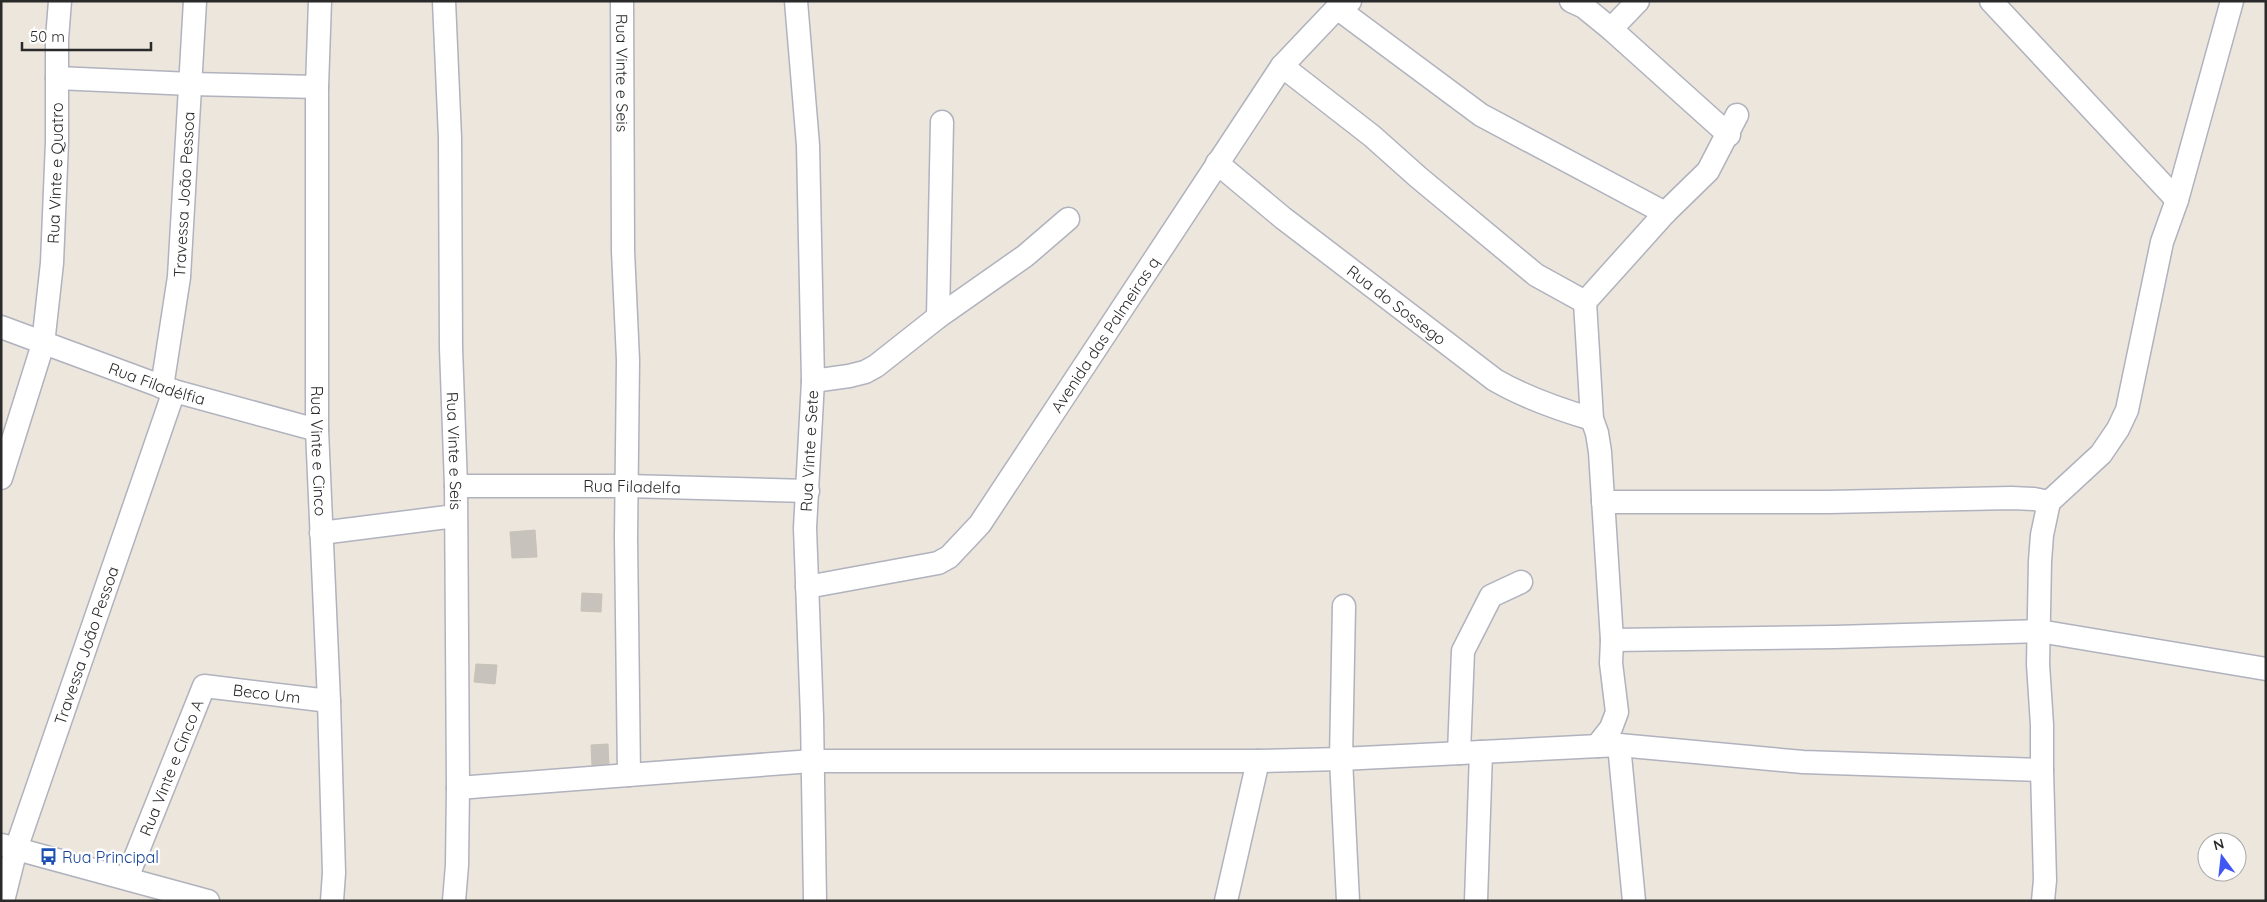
<svg xmlns="http://www.w3.org/2000/svg" width="2267" height="902" viewBox="0 0 2267 902" font-family="Quicksand,sans-serif">
	<style>
		.building { fill: #c7c3bc; stroke: #c7c2b6 }
		.lines { fill: none; stroke-linecap: round; stroke-linejoin: round }
		.minor-casing { stroke: #b0b2be; stroke-width: 25 }
		.minor { stroke: #fff; stroke-width: 22 }
		.labels { text-anchor: middle; dominant-baseline: central; stroke-width: 5; stroke-linejoin: round; paint-order: stroke }
		.street-label { font-size: 16px; fill: #2a2a2a; stroke: #fff }
		.transit-label { font-size: 16px; fill: #164399; stroke: #fff; text-anchor: start }
	</style>
	<rect width="100%" height="100%" fill="#ece6dd"/>
	<!-- building -->
	<g class="building">
		<polygon points="535,530 537,557 512,558 510,532"/>
		<polygon points="582,593 602,594 601,612 581,611"/>
		<polygon points="476,664 497,665 495,684 474,682"/>
		<polygon points="608,744 609,765 592,766 591,745"/>
	</g>
	<g class="lines">
		<defs>
			<g id="minor">
				<path id="s1" d="M320,1L317,87V430L329,701L334,873L332,901"/>
				<path id="s2" d="M444,1L450,138L451,348L456,486L458,788L457,865L454,901"/>
				<path id="s3" d="M622,1L623,251L628,360L626,538L629,775"/>
				<polyline points="796,1 808,145 813,381 805,528 812,717 815,901"/>
				<polyline points="1571,1 1584,7 1611,29 1729,135"/>
				<polyline points="1991,1 2177,200"/>
				<polyline points="1337,8 1481,115 1665,213"/>
				<polyline points="1611,29 1638,1"/>
				<polyline points="1282,66 1372,136 1418,177 1536,275 1585,302"/>
				<polyline points="57,78 191,84 317,87"/>
				<path id="s4" d="M1217,163L1283,218L1495,380C1526,398 1558,409 1592,419"/>
				<polyline points="938,317 942,122"/>
				<path id="s5" d="M1,327L174,391L317,430"/>
				<polyline points="813,381 849,376 865,372 876,366 938,317 1025,256 1068,219"/>
				<path id="s6" d="M162,387L179,277L195,1"/>
				<path id="s7" d="M1,478L43,344L52,263L57,142V39L60,1"/>
				<path id="s8" d="M456,486H627L808,491"/>
				<polyline points="1603,502 1829,502 2011,498 2034,499 2049,502"/>
				<polyline points="321,533 455,516"/>
				<path id="s9" d="M807,587L938,563L949,557L980,524L1282,66L1337,8L1350,1"/>
				<polyline points="1344,606 1341,759 1348,901"/>
				<polyline points="1612,640 1835,637 2039,631 2266,669"/>
				<polyline points="1619,745 1634,901"/>
				<polyline points="1597,746 1611,728 1617,712 1611,663 1612,640 1600,452 1597,433 1592,419 1585,302 1665,213 1708,171 1737,115"/>
				<polyline points="1459,753 1463,651 1491,596 1521,582"/>
				<polyline points="2042,770 2045,880 2043,901"/>
				<polyline points="458,788 812,761 1258,761 1341,759 1619,745 1803,762 2042,770 2042,725 2038,664 2040,561 2042,535 2049,502 2101,454 2118,429 2127,410 2162,242 2177,200 2232,1"/>
				<polyline points="2,845 208,901"/>
				<path id="s10" d="M127,878L204,686L329,701"/>
				<path id="s11" d="M3,901L16,849L174,391"/>
				<polyline points="1226,901 1258,761"/>
				<polyline points="1476,901 1481,752"/>
			</g>
		</defs>
		<!-- minor casing -->
		<use href="#minor" class="minor-casing"/>
		<!-- minor -->
		<use href="#minor" class="minor"/>
	</g>
	<!-- icons -->
	<defs>
		<symbol id="bus-bare" viewBox="-9 -9 18 18"><path d="M-5-6H5V4H4V6H2V4H-2V6H-4V4H-5ZM-3.5-4V0h7V-4ZM-3.5 1.2v1.5H-2V1.2ZM2 1.2v1.5H3.5V1.2Z" fill="#1a4fb4" stroke="#fff" stroke-width="2.5" paint-order="stroke"/></symbol>
	</defs>
	<g fill-rule="evenodd">
		<use href="#bus-bare" x="36" y="844" width="25" height="25"/>
	</g>
	<g class="labels">
		<!-- street labels -->
		<g class="street-label">
			<text stroke="none"><textPath href="#s3" startOffset="72">Rua Vinte e Seis</textPath></text>
			<text stroke="none"><textPath href="#s7" startOffset="312">Rua Vinte e Quatro</textPath></text>
			<text stroke="none"><textPath href="#s6" startOffset="194">Travessa João Pessoa</textPath></text>
			<text stroke="none"><textPath href="#s4" startOffset="229">Rua do Sossego</textPath></text>
			<text stroke="none"><textPath href="#s9" startOffset="418">Avenida das Palmeiras q</textPath></text>
			<text stroke="none"><textPath href="#s5" startOffset="166">Rua Filadélfia</textPath></text>
			<text stroke="none"><textPath href="#s1" startOffset="450">Rua Vinte e Cinco</textPath></text>
			<text stroke="none"><textPath href="#s2" startOffset="450">Rua Vinte e Seis</textPath></text>
			<text transform="translate(809 451) rotate(-87)">Rua Vinte e Sete</text>
			<text stroke="none"><textPath href="#s8" startOffset="176">Rua Filadelfa</textPath></text>
			<text stroke="none"><textPath href="#s11" startOffset="269">Travessa João Pessoa</textPath></text>
			<text stroke="none"><textPath href="#s10" startOffset="270">Beco Um</textPath></text>
			<text stroke="none"><textPath href="#s10" startOffset="119">Rua Vinte e Cinco A</textPath></text>
		</g>
		<!-- transit labels -->
		<g class="transit-label">
			<text x="62" y="857">Rua Principal</text>
		</g>
	</g>
	<!-- border -->
	<rect width="2267" height="902" fill="none" stroke="#2a2a2a" stroke-width="5"/>
	<!-- north arrow -->
	<g transform="translate(2222 857) rotate(345)"><circle r="24" fill="#ffffff" stroke="#aaaaaa"/>
	<path d="M0-4L9 19L0 12L-9 19Z" fill="#4157f4"/>
	<text y="-8" font-size="14" font-weight="bold" text-anchor="middle" fill="#2a2a2a">N</text>
	</g>
	<!-- scale -->
	<path d="M22 42v8h129v-8" fill="none" stroke="#2a2a2a" stroke-width="2.5"/>
	<text x="30" y="42" font-size="15" fill="#2a2a2a" stroke="#ffffff" stroke-width="4" paint-order="stroke">50 m</text>
</svg>
